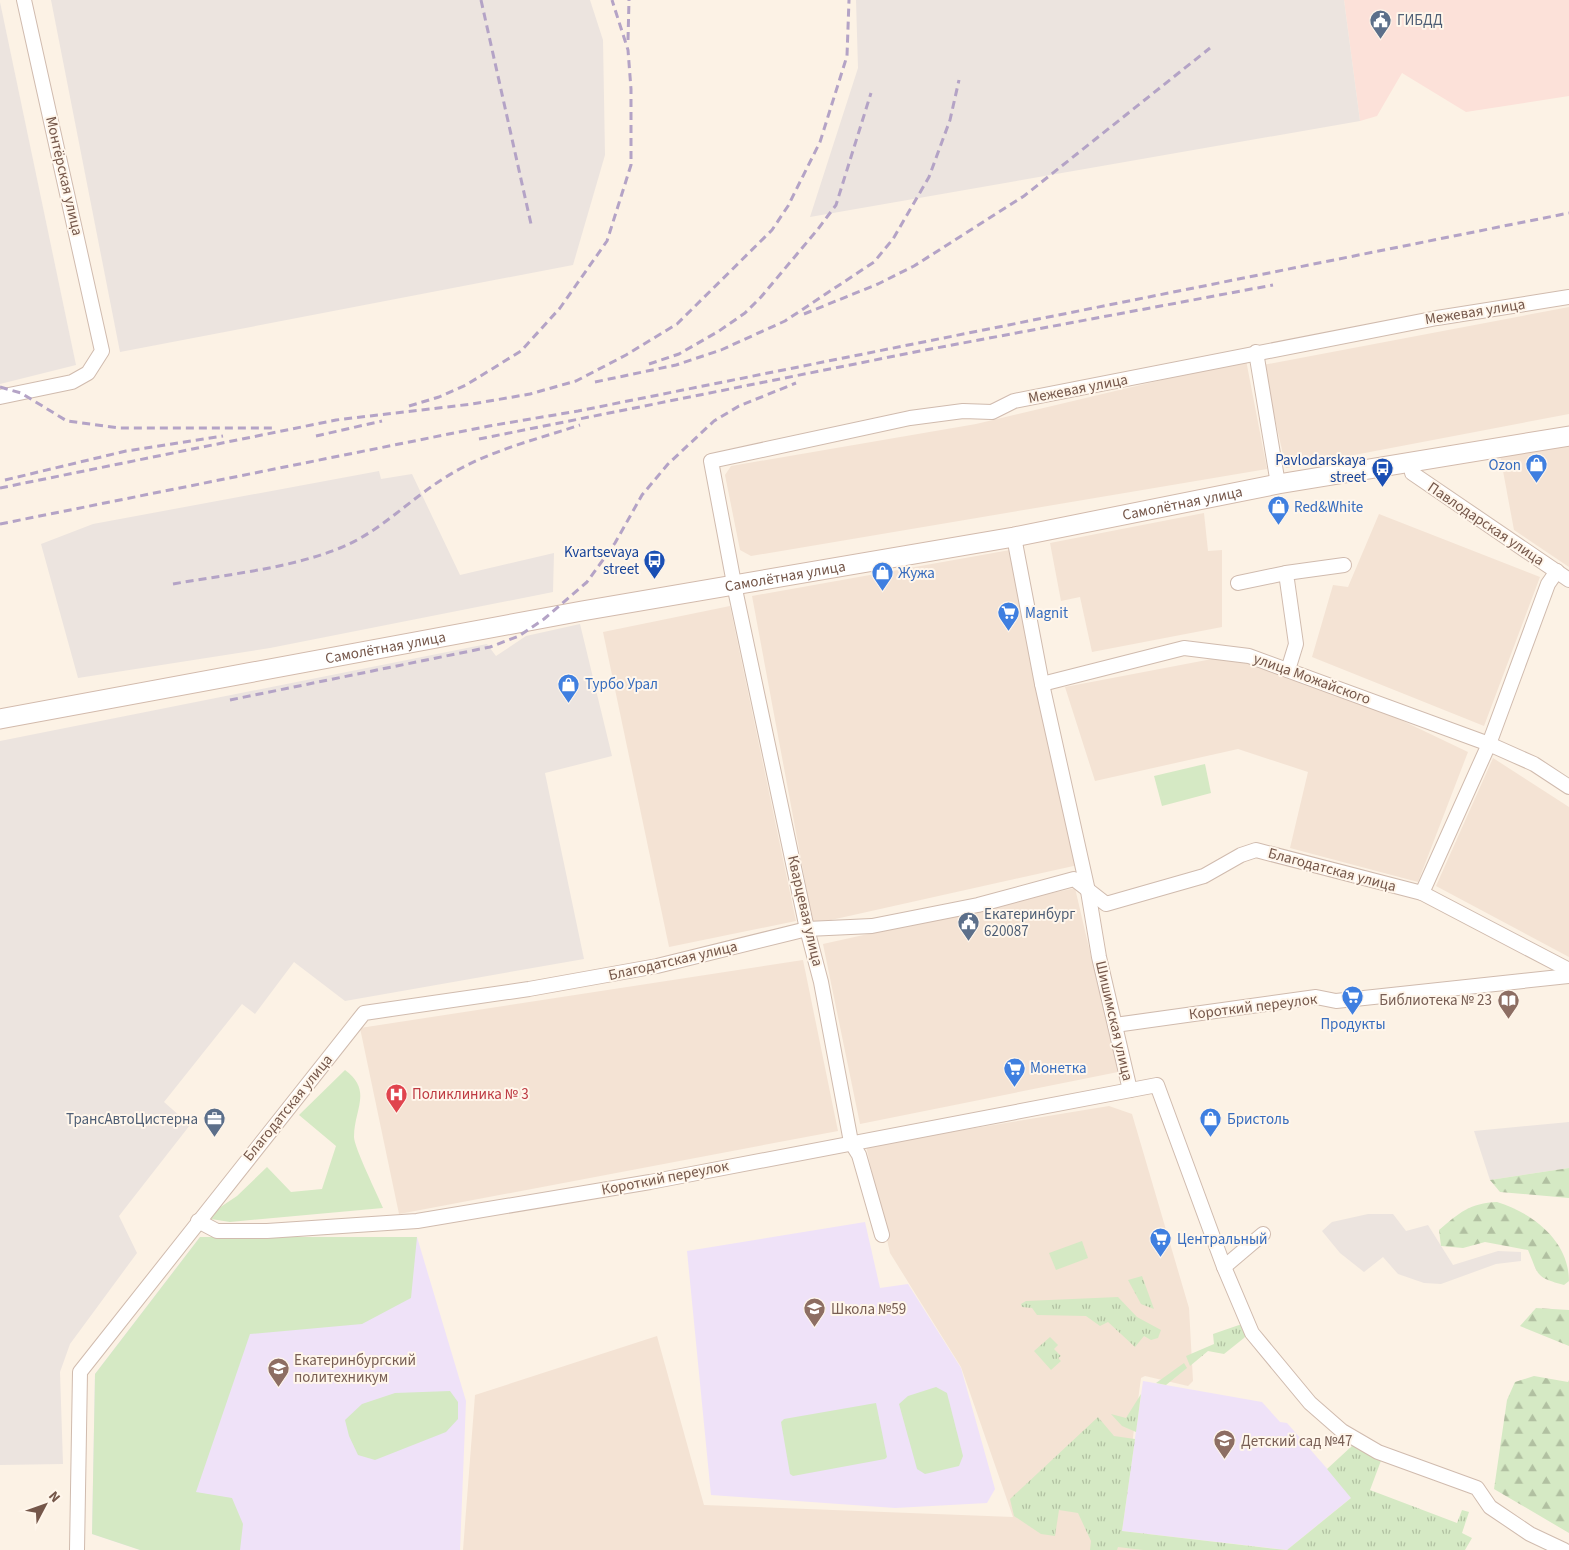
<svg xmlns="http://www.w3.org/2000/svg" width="1569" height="1550" viewBox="0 0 1569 1550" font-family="'Source Sans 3',sans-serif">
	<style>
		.residential { fill: #f4e3d4 }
		.commercial { fill: #fce1d9 }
		.industrial { fill: #ece4df }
		.education { fill: #efe2f8 }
		.grass { fill: url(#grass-tufts) }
		.forest { fill: url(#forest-firs) }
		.park { fill: #d5e9c4 }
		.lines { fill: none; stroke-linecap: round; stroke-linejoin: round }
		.minor-casing { stroke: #d0bbae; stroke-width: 16 }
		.secondary-casing { stroke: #d2baac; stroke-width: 21 }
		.minor { stroke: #fff; stroke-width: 14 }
		.secondary { stroke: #fff; stroke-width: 19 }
		.rail { stroke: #b4a3c6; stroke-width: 3; stroke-dasharray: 8 5; stroke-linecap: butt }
		.labels { text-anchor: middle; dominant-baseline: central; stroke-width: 4; stroke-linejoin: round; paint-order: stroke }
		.service-label { font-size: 15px; fill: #4e5e75; stroke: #fff6eb; text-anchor: start }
		.street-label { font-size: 15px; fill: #75574a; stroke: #fff6eb }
		.transit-label { font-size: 15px; fill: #164399; stroke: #fff6eb; text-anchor: end }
		.shop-label { font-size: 15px; fill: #366cbe; stroke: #fff6eb; text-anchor: start }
		.education-label { font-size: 15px; fill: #785e54; stroke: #fff6eb; text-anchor: start }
		.health-label { font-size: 15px; fill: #be3a42; stroke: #fff6eb; text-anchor: start }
	</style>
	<defs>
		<pattern id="grass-tufts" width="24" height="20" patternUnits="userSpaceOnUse" patternTransform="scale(1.25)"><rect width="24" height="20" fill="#d5e9c4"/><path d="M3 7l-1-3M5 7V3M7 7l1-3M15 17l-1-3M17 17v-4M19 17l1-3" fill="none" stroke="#b1c0a1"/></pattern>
		<pattern id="forest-firs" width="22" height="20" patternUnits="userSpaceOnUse" patternTransform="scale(1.25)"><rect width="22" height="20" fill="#d5e9c4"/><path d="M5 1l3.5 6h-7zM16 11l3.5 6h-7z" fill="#b1c0a1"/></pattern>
	</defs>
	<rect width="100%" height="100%" fill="#fcf2e5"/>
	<!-- residential -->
	<g class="residential">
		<polygon points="1569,307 1569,414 1286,468 1263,365"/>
		<polygon points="1246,360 1267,469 751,556 740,550 725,475 731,466 976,424"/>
		<polygon points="1569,442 1569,567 1514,530 1500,455"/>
		<polygon points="1204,513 1208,551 1222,550 1222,627 1092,652 1080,597 1061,601 1050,543"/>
		<polygon points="1379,514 1540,577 1484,726 1312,657 1333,585 1348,587"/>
		<polygon points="1010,550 1078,865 813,924 752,596"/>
		<polygon points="730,606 796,921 669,947 603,632"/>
		<polygon points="1212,659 1264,664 1334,688 1468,752 1418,882 1290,848 1308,772 1238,749 1095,781 1065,687"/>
		<polygon points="1493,758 1569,807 1569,957 1436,886"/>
		<polygon points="1075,888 1118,1072 860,1124 823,944"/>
		<polygon points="803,960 838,1131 399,1214 360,1028"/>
		<polygon points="1109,1106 1132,1114 1189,1308 1193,1381 1188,1386 1145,1376 1141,1378 1120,1533 1249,1550 463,1550 475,1395 657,1336 704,1505 1013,1517 961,1367 890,1253 866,1146"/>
	</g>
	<!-- commercial -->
	<polygon class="commercial" points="1344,0 1569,0 1569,96 1466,112 1402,73 1377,116 1360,121"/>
	<!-- industrial -->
	<g class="industrial">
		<polygon points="51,0 590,0 603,40 605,155 573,265 120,352"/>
		<polygon points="856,0 1344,0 1360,121 810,217 858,68"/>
		<polygon points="0,2 76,365 0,384"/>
		<polygon points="379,471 381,479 412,474 460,575 554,553 553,592 270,648 78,678 41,544 93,524"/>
		<polygon points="580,624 612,756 545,773 584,959 345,1001 294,962 255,1014 242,1004 164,1102 190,1125 119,1216 137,1253 70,1344 60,1372 63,1464 0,1465 0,741 487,644 496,656 526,636"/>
		<polygon points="1569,1122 1569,1168 1490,1180 1474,1131"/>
		<polygon points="1368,1214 1393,1214 1406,1231 1428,1225 1453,1265 1498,1251 1521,1252 1521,1261 1496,1264 1441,1284 1424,1283 1398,1274 1383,1257 1364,1272 1340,1253 1322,1231 1332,1222"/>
	</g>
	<!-- education -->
	<g class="education">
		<polygon points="865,1222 880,1288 908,1284 961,1368 995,1489 987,1503 895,1508 711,1495 687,1251"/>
		<polygon points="200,1237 417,1237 466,1401 460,1550 140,1550 92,1534 95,1374"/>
		<polygon points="1143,1381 1262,1402 1280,1422 1287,1423 1352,1497 1287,1550 1122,1531"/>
	</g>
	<!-- grass -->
	<g class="grass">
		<polygon points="1142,1276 1154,1309 1141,1304 1128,1280"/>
		<polygon points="1118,1297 1137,1317 1161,1330 1158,1338 1151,1340 1144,1336 1135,1347 1108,1322 1100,1326 1086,1316 1037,1315 1032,1308 1022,1307 1021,1304 1026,1301"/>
		<polygon points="1239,1325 1243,1325 1247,1334 1244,1338 1224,1354 1208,1351 1190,1366 1186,1356 1214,1344 1213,1334"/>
		<polygon points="1050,1337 1058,1345 1054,1349 1061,1356 1058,1358 1061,1361 1051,1370 1034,1351"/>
		<polygon points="1184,1363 1187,1368 1166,1385 1156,1383"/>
		<polygon points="1141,1394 1136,1432 1122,1426 1111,1414 1126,1418"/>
		<polygon points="1098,1417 1114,1436 1135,1439 1122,1531 1286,1550 1143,1550 1118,1547 1117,1550 1090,1550 1091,1541 1078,1513 1059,1510 1055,1536 1041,1534 1014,1516 1010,1499"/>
		<polygon points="1353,1445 1382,1458 1370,1490 1457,1523 1462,1510 1469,1512 1462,1533 1472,1538 1465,1550 1287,1550 1351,1498 1327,1469"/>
	</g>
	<!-- forest -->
	<g class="forest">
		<polygon points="1569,1168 1569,1198 1500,1192 1490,1180"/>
		<path d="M1497,1202C1533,1213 1569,1241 1569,1281L1564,1285C1535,1277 1539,1276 1528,1250L1485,1242L1463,1248L1441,1246L1439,1230C1459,1213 1470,1203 1497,1202Z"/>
		<polygon points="1536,1308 1569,1310 1569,1346 1520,1326"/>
		<polygon points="1534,1376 1568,1382 1569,1380 1569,1533 1494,1489 1507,1400 1515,1382"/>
	</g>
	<!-- park -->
	<g class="park">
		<polygon points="1205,764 1211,793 1162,806 1154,776"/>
		<path d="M345,1070C373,1091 354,1109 354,1137C354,1147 378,1196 383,1208L230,1222L211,1219L216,1210L237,1196L267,1167L291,1192L322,1189L336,1146L299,1115Z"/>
		<polygon points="200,1237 417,1237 411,1298 362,1324 250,1334 196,1492 232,1498 243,1524 240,1550 140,1550 92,1534 95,1374"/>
		<polygon points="1082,1241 1088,1258 1056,1270 1049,1253"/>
		<polygon points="936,1387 947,1393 963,1456 959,1466 925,1474 917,1469 899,1404 908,1396"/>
		<polygon points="450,1391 458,1402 458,1419 446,1432 375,1460 358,1455 349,1436 345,1420 362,1404 395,1393"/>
		<polygon points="876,1403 887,1457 885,1459 793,1476 790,1474 781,1422 784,1419"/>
	</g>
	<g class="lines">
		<defs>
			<g id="minor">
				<polyline points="1256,352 1278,484"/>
				<polyline points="0,397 72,382 88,373 102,351 24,0"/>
				<polyline points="1411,463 1412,473 1569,580"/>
				<polyline points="1014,537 1042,684 1088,891 1099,957 1130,1090"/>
				<polyline points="1238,583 1286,573"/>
				<polyline points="1288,670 1296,644 1286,573 1344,565"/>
				<polyline points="1042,684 1184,648 1249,656 1489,744 1534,764 1569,787"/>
				<polyline points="1422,893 1489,744 1548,584 1557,571"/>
				<polyline points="1115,1025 1316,997 1336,1001 1569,976"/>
				<polyline points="198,1221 217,1231 267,1231 417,1221 650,1182 1157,1085 1224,1267 1252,1333 1310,1403 1342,1431 1378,1452 1477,1488 1490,1507 1530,1534 1564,1550"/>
				<polyline points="882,1235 859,1155 851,1142 821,982 807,929 736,594 711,461 910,418 963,411 992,412 1014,401 1437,318 1569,297"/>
				<polyline points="1224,1267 1263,1234"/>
				<polyline points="77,1550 80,1372 364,1013 529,989 657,966 807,929 872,926 978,905 1074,879 1106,904 1204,876 1241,855 1256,850 1422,893 1569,970"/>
			</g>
			<g id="secondary">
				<path id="s1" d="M0,719L582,611L1014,537L1278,484L1569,436"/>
			</g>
		</defs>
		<!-- minor casing -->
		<use href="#minor" class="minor-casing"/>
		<!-- secondary casing -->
		<use href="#secondary" class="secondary-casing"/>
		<!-- minor -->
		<use href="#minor" class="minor"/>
		<!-- secondary -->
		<use href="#secondary" class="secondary"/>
		<!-- rail -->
		<g class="rail">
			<polyline points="481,0 531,224"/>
			<polyline points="628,40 629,0"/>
			<polyline points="804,314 878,284 914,266 1024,196 1210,48"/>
			<polyline points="649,364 679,354 719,331 745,313 761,297 818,229 836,205 871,93"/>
			<polyline points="595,382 676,365 721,350 785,321 874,262 893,239 929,177 950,120 959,80"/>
			<polyline points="0,387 21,393 67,421 120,428 272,428"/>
			<polyline points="409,406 439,397 466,385 521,351 560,308 607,241 631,165 631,89 628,50 612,0"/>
			<polyline points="316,436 382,421"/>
			<polyline points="479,439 920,351 1273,285"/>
			<polyline points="5,480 126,451 223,436"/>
			<polyline points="0,488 336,420 472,404 530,394 576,381 626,355 677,324 772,230 788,206 820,142 847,56 849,0"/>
			<polyline points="0,524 489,426 578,411 1569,213"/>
			<path d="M173,584C228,574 288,569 340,548C380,532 410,499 446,477C487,451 535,440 580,425"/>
			<polyline points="230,700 490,647 519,636 544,619 587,582 615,543 642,495 668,464 714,421 739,406 796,383"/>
		</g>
	</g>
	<!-- icons -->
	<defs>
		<symbol id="civic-pin" viewBox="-11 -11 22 30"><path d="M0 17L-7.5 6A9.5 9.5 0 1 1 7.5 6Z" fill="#5c6f8a" stroke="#fff6eb"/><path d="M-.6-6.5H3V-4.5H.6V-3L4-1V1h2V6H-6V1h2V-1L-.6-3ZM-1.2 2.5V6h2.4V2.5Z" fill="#fff"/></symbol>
		<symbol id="shop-pin" viewBox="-11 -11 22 30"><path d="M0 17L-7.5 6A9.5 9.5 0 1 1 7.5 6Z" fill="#3f7fe0" stroke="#fff6eb"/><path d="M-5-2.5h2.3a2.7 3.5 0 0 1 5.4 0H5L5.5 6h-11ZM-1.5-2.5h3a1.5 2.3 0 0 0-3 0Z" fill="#fff"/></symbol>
		<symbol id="bus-pin" viewBox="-11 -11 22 30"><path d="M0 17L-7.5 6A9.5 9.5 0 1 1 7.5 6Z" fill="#1a4fb4" stroke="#fff6eb"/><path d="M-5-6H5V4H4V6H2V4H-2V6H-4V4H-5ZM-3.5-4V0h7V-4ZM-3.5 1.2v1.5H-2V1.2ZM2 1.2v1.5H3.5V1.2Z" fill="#fff"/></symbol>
		<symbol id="supermarket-pin" viewBox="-11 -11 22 30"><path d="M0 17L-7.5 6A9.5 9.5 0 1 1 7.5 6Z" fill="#3f7fe0" stroke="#fff6eb"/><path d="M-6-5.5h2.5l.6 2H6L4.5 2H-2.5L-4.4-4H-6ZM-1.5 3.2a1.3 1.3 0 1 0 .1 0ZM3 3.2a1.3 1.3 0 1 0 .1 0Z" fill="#fff"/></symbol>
		<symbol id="library-pin" viewBox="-11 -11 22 30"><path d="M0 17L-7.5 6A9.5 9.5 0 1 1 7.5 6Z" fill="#8d6e63" stroke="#fff6eb"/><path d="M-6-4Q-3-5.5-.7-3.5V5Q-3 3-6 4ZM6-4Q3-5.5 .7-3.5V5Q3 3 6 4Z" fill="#fff"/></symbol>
		<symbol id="hospital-pin" viewBox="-11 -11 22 30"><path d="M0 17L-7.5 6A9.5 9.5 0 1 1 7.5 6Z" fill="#e0444e" stroke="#fff6eb"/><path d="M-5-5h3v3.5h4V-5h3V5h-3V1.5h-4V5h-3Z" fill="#fff"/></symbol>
		<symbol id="office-pin" viewBox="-11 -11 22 30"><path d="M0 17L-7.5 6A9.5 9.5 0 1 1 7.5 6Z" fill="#5c6f8a" stroke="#fff6eb"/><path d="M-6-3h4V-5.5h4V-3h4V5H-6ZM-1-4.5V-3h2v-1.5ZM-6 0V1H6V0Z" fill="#fff"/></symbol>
		<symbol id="school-pin" viewBox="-11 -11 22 30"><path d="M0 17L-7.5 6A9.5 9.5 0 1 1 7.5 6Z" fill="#8d6e63" stroke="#fff6eb"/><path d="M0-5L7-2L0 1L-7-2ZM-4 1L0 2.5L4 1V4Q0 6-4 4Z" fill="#fff"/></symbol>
		<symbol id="university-pin" viewBox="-11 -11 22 30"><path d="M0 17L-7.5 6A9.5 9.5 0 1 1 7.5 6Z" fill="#8d6e63" stroke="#fff6eb"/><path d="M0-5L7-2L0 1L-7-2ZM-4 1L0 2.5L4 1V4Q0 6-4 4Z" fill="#fff"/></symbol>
	</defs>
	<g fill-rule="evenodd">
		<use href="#civic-pin" x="1368" y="8" width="25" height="34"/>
		<use href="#shop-pin" x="1524" y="452" width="25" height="34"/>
		<use href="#bus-pin" x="1370" y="456" width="25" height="34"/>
		<use href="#shop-pin" x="1266" y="494" width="25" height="34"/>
		<use href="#bus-pin" x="642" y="548" width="25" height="34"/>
		<use href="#shop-pin" x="870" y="560" width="25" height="34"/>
		<use href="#supermarket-pin" x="996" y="600" width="25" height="34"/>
		<use href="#shop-pin" x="556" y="672" width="25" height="34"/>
		<use href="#civic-pin" x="956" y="910" width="25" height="34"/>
		<use href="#supermarket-pin" x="1340" y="984" width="25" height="34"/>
		<use href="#library-pin" x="1496" y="988" width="25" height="34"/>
		<use href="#supermarket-pin" x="1002" y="1056" width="25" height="34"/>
		<use href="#hospital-pin" x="384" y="1082" width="25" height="34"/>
		<use href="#office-pin" x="202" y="1106" width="25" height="34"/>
		<use href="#shop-pin" x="1198" y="1106" width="25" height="34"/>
		<use href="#supermarket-pin" x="1148" y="1226" width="25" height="34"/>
		<use href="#school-pin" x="802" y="1296" width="25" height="34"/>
		<use href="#university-pin" x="266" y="1356" width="25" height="34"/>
		<use href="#school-pin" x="1212" y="1428" width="25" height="34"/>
	</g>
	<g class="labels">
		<!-- service labels -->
		<g class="service-label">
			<text x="1397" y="20">ГИБДД</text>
			<text x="984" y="914">Екатеринбург<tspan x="984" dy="17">620087</tspan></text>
			<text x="198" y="1119" text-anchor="end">ТрансАвтоЦистерна</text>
		</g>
		<!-- street labels -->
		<g class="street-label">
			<text transform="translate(64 176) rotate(77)">Монтёрская улица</text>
			<text transform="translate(1475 312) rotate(-9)">Межевая улица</text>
			<text transform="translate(1078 389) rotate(-11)">Межевая улица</text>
			<text stroke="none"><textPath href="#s1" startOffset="1202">Самолётная улица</textPath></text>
			<text transform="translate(1486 524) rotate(34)">Павлодарская улица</text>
			<text stroke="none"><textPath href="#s1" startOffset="798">Самолётная улица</textPath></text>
			<text stroke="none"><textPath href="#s1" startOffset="392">Самолётная улица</textPath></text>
			<text transform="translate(1312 679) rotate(20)">улица Можайского</text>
			<text transform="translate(1332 870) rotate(15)">Благодатская улица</text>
			<text transform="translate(805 911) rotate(77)">Кварцевая улица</text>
			<text transform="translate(673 961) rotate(-13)">Благодатская улица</text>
			<text transform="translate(1253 1007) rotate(-7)">Короткий переулок</text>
			<text transform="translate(1114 1021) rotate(77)">Шишимская улица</text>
			<text transform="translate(288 1108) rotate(-51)">Благодатская улица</text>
			<text transform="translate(665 1178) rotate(-11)">Короткий переулок</text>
		</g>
		<!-- transit labels -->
		<g class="transit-label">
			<text x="1366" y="460">Pavlodarskaya<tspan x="1366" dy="17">street</tspan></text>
			<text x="639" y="552">Kvartsevaya<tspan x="639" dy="17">street</tspan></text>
		</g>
		<!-- shop labels -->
		<g class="shop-label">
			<text x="1521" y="465" text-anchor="end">Ozon</text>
			<text x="1294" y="507">Red&amp;White</text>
			<text x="898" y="573">Жужа</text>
			<text x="1025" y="613">Magnit</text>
			<text x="585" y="684">Турбо Урал</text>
			<text x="1353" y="1024" text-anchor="middle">Продукты</text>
			<text x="1030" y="1068">Монетка</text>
			<text x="1227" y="1119">Бристоль</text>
			<text x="1177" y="1239">Центральный</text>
		</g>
		<!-- education labels -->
		<g class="education-label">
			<text x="1492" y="1000" text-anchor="end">Библиотека № 23</text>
			<text x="831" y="1309">Школа №59</text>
			<text x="294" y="1360">Екатеринбургский<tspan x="294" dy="17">политехникум</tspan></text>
			<text x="1241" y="1441">Детский сад №47</text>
		</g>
		<!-- health labels -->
		<g class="health-label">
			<text x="412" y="1094">Поликлиника № 3</text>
		</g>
	</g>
	<!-- north arrow -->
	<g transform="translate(45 1505) rotate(49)" stroke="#fff6eb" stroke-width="4" paint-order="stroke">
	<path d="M0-4L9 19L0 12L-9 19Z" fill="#75574a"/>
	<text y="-8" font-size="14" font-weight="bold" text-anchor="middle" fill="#75574a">N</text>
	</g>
</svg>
